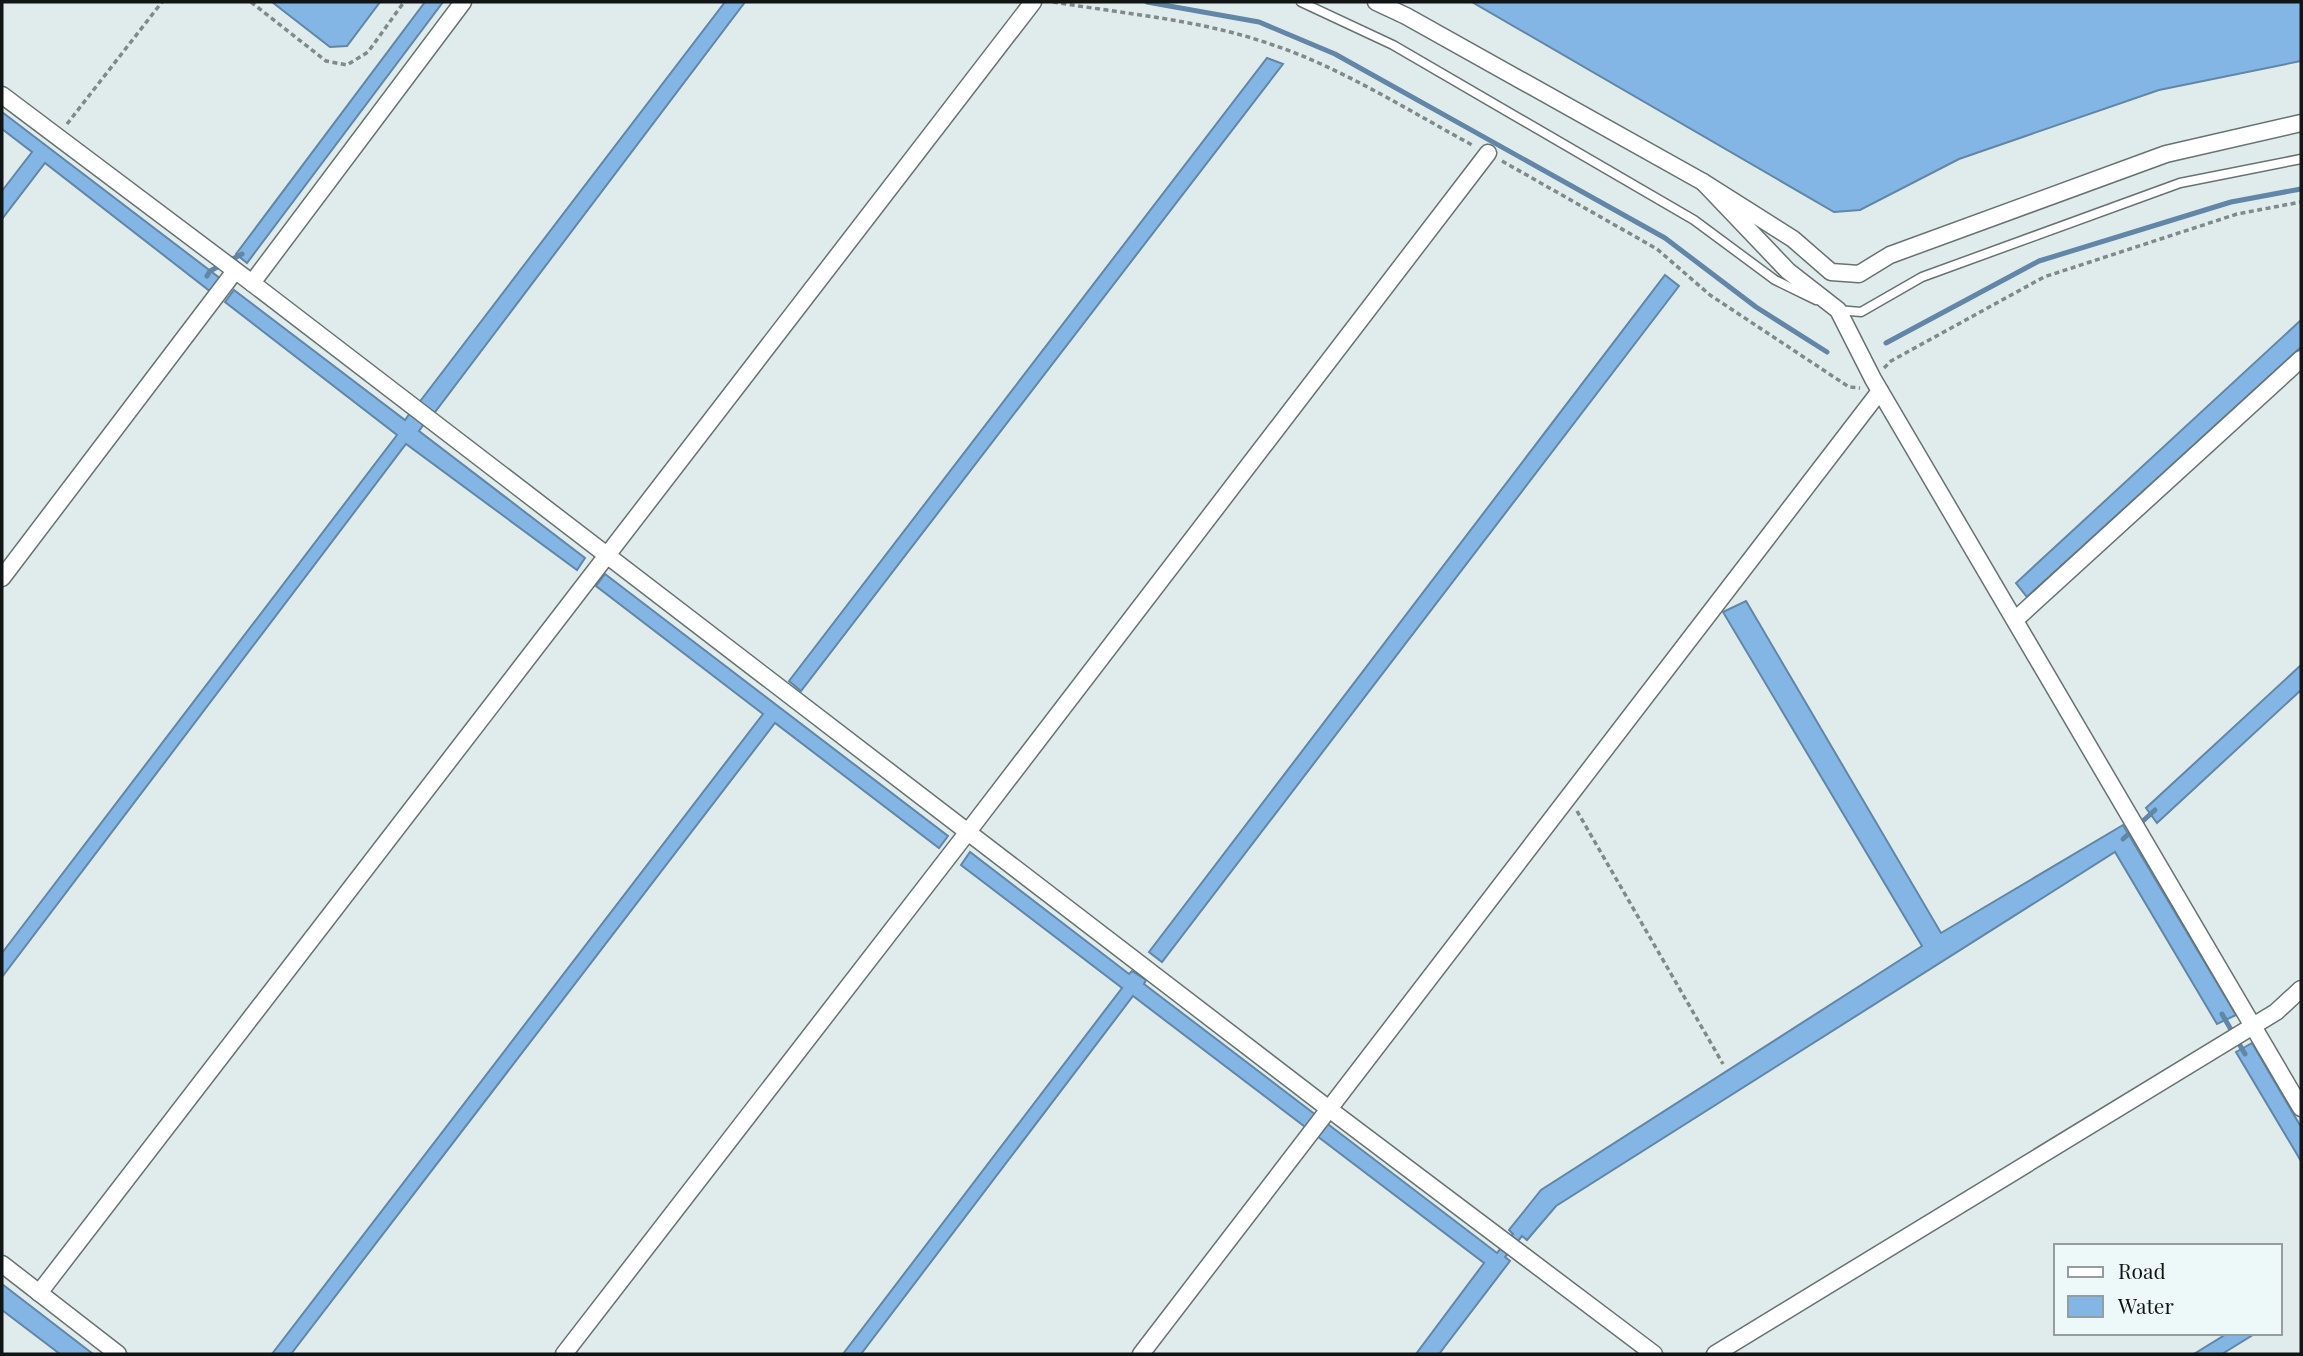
<svg xmlns="http://www.w3.org/2000/svg" width="2303" height="1356" viewBox="0 0 2303 1356" font-family="'Playfair Display',serif">
	<style>
		.water { fill: #83b6e5; stroke: #6186a7; stroke-width: 2 }
		.lines { fill: none; stroke-linecap: round; stroke-linejoin: round }
		.stream { stroke: #6186a7; stroke-width: 5 }
		.service-casing { stroke: #677271; stroke-width: 11 }
		.minor-casing { stroke: #677271; stroke-width: 19 }
		.path { stroke: #818a8a; stroke-width: 3.5; stroke-dasharray: 5 3.5; stroke-linecap: butt }
		.service { stroke: #fff; stroke-width: 8 }
		.minor { stroke: #fff; stroke-width: 16 }
	</style>
	<rect width="100%" height="100%" fill="#dfeceb"/>
	<!-- water -->
	<g class="water">
		<polygon points="272,2 380,2 347,46 330,47"/>
		<polygon points="425,2 443,2 247,263 236,254"/>
		<polygon points="725,2 745,2 432,416 418,404"/>
		<polygon points="1472,2 2301,2 2301,61 2159,90 1959,159 1860,210 1834,212"/>
		<polygon points="1267,58 1283,64 801,691 789,681"/>
		<polygon points="2,112 221,279 211,292 45,163 2,219 2,191 32,152 2,129"/>
		<polygon points="1665,275 1679,286 1162,962 1149,952"/>
		<polygon points="234,290 405,420 410,413 424,424 419,431 585,558 577,570 406,444 2,977 2,953 397,435 225,302"/>
		<polygon points="2301,320 2301,347 2027,597 2016,583"/>
		<polygon points="605,574 948,836 939,848 775,723 291,1354 272,1354 763,714 596,586"/>
		<polygon points="1746,601 1941,933 2123,825 2236,1015 2217,1024 2115,852 1556,1206 1527,1240 1522,1236 1505,1257 1510,1261 1439,1354 1416,1354 1484,1263 1133,996 861,1354 843,1354 1122,988 961,865 970,852 1129,974 1132,971 1146,980 1144,984 1497,1253 1513,1234 1509,1230 1541,1190 1922,946 1723,612"/>
		<polygon points="2301,665 2301,690 2157,823 2146,808"/>
		<polygon points="2252,1043 2301,1127 2301,1161 2236,1052"/>
		<polygon points="2,1284 93,1354 60,1354 2,1310"/>
		<polygon points="2228,1333 2256,1333 2222,1354 2194,1354"/>
	</g>
	<g class="lines">
		<!-- stream -->
		<g class="stream">
			<polyline points="1147,2 1259,22 1335,54 1665,238 1756,307 1827,352"/>
			<polyline points="207,276 210,271 242,254"/>
			<polyline points="1886,343 2039,261 2231,202 2301,189"/>
			<polyline points="2123,839 2155,810"/>
			<polyline points="2222,1014 2245,1054"/>
		</g>
		<defs>
			<g id="service">
				<polyline points="1301,2 1393,45 1694,220 1775,280 1816,300"/>
				<polyline points="1837,310 1861,312 1922,277 2180,183 2301,159"/>
			</g>
			<g id="minor">
				<polyline points="1376,2 1406,16 1703,182 1793,239 1831,272 1859,274 1890,255 2166,154 2301,123"/>
				<polyline points="2,95 252,283 1329,1109 1654,1354"/>
				<polyline points="1703,182 1788,271 1838,310 1873,379 2301,1108"/>
				<polyline points="252,283 463,2"/>
				<polyline points="2,578 235,271"/>
				<polyline points="2015,620 2301,359"/>
				<polyline points="2,1264 118,1354"/>
				<polyline points="39,1293 1033,2"/>
				<polyline points="564,1354 967,833 1488,153"/>
				<polyline points="1141,1354 1880,391"/>
				<polyline points="1715,1354 2276,1012 2301,989"/>
			</g>
		</defs>
		<!-- service casing -->
		<use href="#service" class="service-casing"/>
		<!-- minor casing -->
		<use href="#minor" class="minor-casing"/>
		<!-- path -->
		<g class="path">
			<polyline points="251,2 326,61 347,65 368,52 404,2"/>
			<path d="M1053,2C1126,14 1203,20 1273,45C1340,67 1411,112 1474,146"/>
			<polyline points="67,124 162,2"/>
			<polyline points="1502,161 1657,249 1710,295 1849,387 1860,388"/>
			<polyline points="1884,368 1891,361 2044,277 2237,214 2301,202"/>
			<polyline points="1577,811 1723,1064"/>
		</g>
		<!-- service -->
		<use href="#service" class="service"/>
		<!-- minor -->
		<use href="#minor" class="minor"/>
	</g>
	<!-- border -->
	<rect width="2303" height="1356" fill="none" stroke="#111515" stroke-width="7"/>
	<!-- legend -->
	<rect x="2054" y="1244" width="228" height="91" fill="#edf9f8" stroke="#959e9d" stroke-width="2"/>
	<rect x="2068" y="1267" width="35" height="10" fill="#ffffff" stroke="#959e9d" stroke-width="2"/>
	<text x="2118" y="1279" font-size="21" fill="#111515">Road</text>
	<rect x="2068" y="1296" width="35" height="21" fill="#83b6e5" stroke="#959e9d" stroke-width="2"/>
	<text x="2118" y="1314" font-size="21" fill="#111515">Water</text>
</svg>
